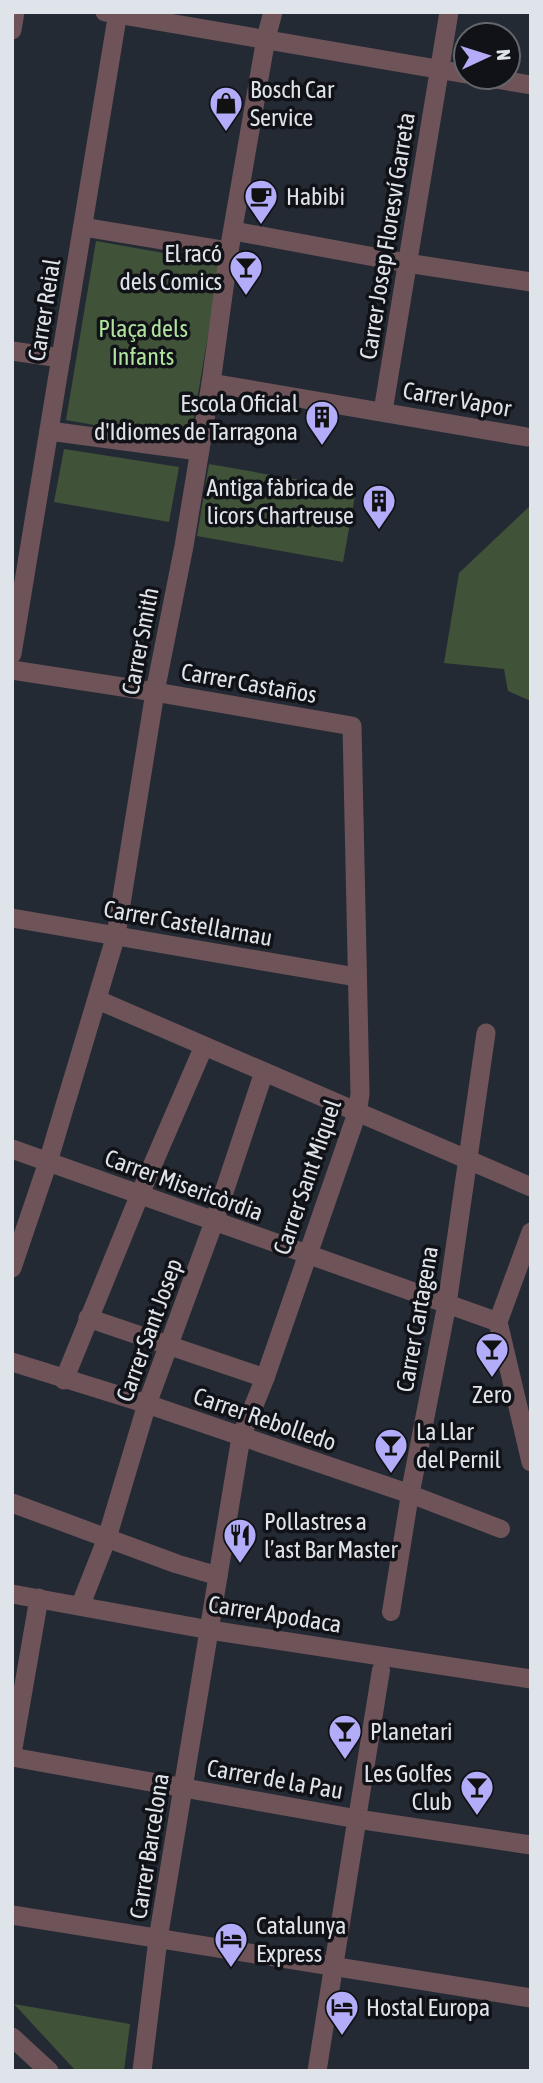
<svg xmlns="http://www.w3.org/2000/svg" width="543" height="2083" viewBox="0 0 543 2083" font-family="'Asap Condensed',sans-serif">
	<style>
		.green { fill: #405339 }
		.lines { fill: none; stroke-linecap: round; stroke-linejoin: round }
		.pedestrian { stroke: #6e5459; stroke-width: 18 }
		.minor { stroke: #6e5459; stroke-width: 19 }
		.labels { text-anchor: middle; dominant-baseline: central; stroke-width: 7; stroke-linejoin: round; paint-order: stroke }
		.poi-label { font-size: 24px; fill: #dfe3ea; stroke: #101217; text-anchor: start }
		.street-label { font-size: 24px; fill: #dfe3ea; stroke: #101217 }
		.park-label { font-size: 24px; fill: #afe39e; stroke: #101217 }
	</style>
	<rect width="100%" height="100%" fill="#242a34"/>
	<!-- green -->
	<g class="green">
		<polygon points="96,241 220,263 190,442 66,420"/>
		<polygon points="64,449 179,467 169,522 54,502"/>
		<polygon points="209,464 356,490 343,562 197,536"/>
		<polygon points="531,505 531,701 508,691 504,669 444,663 459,573"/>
		<polygon points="14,2004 130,2024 124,2071 76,2071"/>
	</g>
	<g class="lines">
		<!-- pedestrian -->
		<g class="pedestrian">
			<polyline points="391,1612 410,1494 501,1529"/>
			<polyline points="357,1819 381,1670"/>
		</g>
		<!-- minor -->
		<g class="minor">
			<polyline points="105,12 466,74"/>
			<polyline points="12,30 15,12"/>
			<polyline points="484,77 531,85"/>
			<polyline points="83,227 229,251"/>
			<polyline points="234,231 407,263 531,282"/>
			<polyline points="12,351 61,358"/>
			<polyline points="211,383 527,437"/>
			<polyline points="383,411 449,12"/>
			<polyline points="49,431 199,451"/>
			<polyline points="12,654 118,12"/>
			<polyline points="12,670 155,692 352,726 360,1094 357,1113 265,1378 241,1437 158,1939 142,2071"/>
			<polyline points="12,918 356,977"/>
			<polyline points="98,1000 531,1187"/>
			<polyline points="12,1149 498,1322"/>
			<polyline points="531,1232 498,1322 531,1462"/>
			<polyline points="12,1268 48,1162 116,935 155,692 184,546 211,383 229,251 266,38 273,12"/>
			<polyline points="88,1318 265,1378"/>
			<polyline points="12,1362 147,1404 410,1494 447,1304 486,1033"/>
			<polyline points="64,1380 140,1194 204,1046"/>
			<polyline points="12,1503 177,1564 218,1576"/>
			<polyline points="12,1594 210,1630 531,1679"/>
			<polyline points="81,1604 107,1538 147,1404 214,1222 264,1072"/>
			<polyline points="12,1754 39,1598"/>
			<polyline points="12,1757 357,1819 531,1845"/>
			<polyline points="12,1915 531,1998"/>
			<polyline points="12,2037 49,2071"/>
			<polyline points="317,2071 357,1819"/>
		</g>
	</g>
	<!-- icons -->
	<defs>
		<symbol id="shop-pin" viewBox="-11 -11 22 30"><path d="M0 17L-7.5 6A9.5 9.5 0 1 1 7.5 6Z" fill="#b3adf9" stroke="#101217"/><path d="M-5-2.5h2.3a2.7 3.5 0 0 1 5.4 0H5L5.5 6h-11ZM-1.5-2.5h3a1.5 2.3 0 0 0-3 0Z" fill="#111"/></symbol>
		<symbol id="cafe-pin" viewBox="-11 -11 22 30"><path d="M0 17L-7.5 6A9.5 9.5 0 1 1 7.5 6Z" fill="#b3adf9" stroke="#101217"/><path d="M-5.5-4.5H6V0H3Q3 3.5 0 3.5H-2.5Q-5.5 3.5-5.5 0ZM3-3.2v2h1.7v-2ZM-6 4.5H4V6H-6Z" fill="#111"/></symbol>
		<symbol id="bar-pin" viewBox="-11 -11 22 30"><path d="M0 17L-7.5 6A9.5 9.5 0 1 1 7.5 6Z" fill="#b3adf9" stroke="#101217"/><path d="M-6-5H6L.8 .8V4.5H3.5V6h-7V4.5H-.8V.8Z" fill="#111"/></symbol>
		<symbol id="building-pin" viewBox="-11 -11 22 30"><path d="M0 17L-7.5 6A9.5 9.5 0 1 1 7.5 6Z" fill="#b3adf9" stroke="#101217"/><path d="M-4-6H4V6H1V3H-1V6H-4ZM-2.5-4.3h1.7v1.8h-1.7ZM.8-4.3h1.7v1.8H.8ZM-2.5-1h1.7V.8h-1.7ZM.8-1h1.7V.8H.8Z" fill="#111"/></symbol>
		<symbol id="restaurant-pin" viewBox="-11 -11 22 30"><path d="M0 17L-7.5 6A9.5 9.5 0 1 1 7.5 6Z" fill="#b3adf9" stroke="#101217"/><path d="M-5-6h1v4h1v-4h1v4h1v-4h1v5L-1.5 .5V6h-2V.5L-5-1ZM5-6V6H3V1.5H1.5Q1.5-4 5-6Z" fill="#111"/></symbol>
		<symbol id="hotel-pin" viewBox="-11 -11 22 30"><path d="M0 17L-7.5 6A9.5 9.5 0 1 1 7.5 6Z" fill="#b3adf9" stroke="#101217"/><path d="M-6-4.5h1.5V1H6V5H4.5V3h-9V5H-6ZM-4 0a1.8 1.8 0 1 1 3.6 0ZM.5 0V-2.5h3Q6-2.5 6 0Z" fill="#111"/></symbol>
	</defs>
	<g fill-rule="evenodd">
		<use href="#shop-pin" x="207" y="84" width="38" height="52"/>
		<use href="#cafe-pin" x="242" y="177" width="38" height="52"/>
		<use href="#bar-pin" x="227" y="248" width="38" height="52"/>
		<use href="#building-pin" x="303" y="398" width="38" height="52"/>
		<use href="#building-pin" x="360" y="482" width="38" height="52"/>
		<use href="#bar-pin" x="473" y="1330" width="38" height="52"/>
		<use href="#bar-pin" x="372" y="1426" width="38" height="52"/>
		<use href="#restaurant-pin" x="221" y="1516" width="38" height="52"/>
		<use href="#bar-pin" x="326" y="1712" width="38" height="52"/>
		<use href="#bar-pin" x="458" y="1768" width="38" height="52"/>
		<use href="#hotel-pin" x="212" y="1920" width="38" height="52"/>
		<use href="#hotel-pin" x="323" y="1988" width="38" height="52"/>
	</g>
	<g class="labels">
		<!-- poi labels -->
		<g class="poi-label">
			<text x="250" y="89">Bosch Car<tspan x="250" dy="28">Service</tspan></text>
			<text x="286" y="196">Habibi</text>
			<text x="222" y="253" text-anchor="end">El racó<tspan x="222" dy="28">dels Comics</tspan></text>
			<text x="298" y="403" text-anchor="end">Escola Oficial<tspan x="298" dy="28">d'Idiomes de Tarragona</tspan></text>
			<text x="354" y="487" text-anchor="end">Antiga fàbrica de<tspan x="354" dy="28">licors Chartreuse</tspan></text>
			<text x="492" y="1394" text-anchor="middle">Zero</text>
			<text x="416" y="1431">La Llar<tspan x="416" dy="28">del Pernil</tspan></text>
			<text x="264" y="1521">Pollastres a<tspan x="264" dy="28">l’ast Bar Master</tspan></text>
			<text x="370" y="1731">Planetari</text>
			<text x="452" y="1773" text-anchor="end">Les Golfes<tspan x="452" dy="28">Club</tspan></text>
			<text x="256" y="1925">Catalunya<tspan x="256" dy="28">Express</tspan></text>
			<text x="366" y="2007">Hostal Europa</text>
		</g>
		<!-- street labels -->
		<g class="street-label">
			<text transform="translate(387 236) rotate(-81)">Carrer Josep Floresví Garreta</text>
			<text transform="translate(44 310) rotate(-81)">Carrer Reial</text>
			<text transform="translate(457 399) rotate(10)">Carrer Vapor</text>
			<text transform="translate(140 641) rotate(-79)">Carrer Smith</text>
			<text transform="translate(249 683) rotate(10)">Carrer Castaños</text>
			<text transform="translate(188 923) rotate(10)">Carrer Castellarnau</text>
			<text transform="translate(307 1177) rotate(-71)">Carrer Sant Miquel</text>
			<text transform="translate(184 1185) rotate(20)">Carrer Misericòrdia</text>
			<text transform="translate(417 1319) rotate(-80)">Carrer Cartagena</text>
			<text transform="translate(149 1330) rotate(-70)">Carrer Sant Josep</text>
			<text transform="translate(265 1419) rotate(19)">Carrer Rebolledo</text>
			<text transform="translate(275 1614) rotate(9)">Carrer Apodaca</text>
			<text transform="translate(275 1779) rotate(10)">Carrer de la Pau</text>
			<text transform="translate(149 1846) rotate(-81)">Carrer Barcelona</text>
		</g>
		<!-- park labels -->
		<g class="park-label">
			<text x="143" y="328">Plaça dels<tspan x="143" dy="28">Infants</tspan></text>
		</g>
	</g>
	<!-- border -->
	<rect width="543" height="2083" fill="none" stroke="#dfe3ea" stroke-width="28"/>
	<!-- north arrow -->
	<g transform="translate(487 56) rotate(86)"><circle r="33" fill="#101217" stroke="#63666b" stroke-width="2"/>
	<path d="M0-5L12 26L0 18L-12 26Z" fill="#b3adf9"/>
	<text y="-10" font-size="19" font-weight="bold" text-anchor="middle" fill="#dfe3ea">N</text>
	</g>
</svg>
